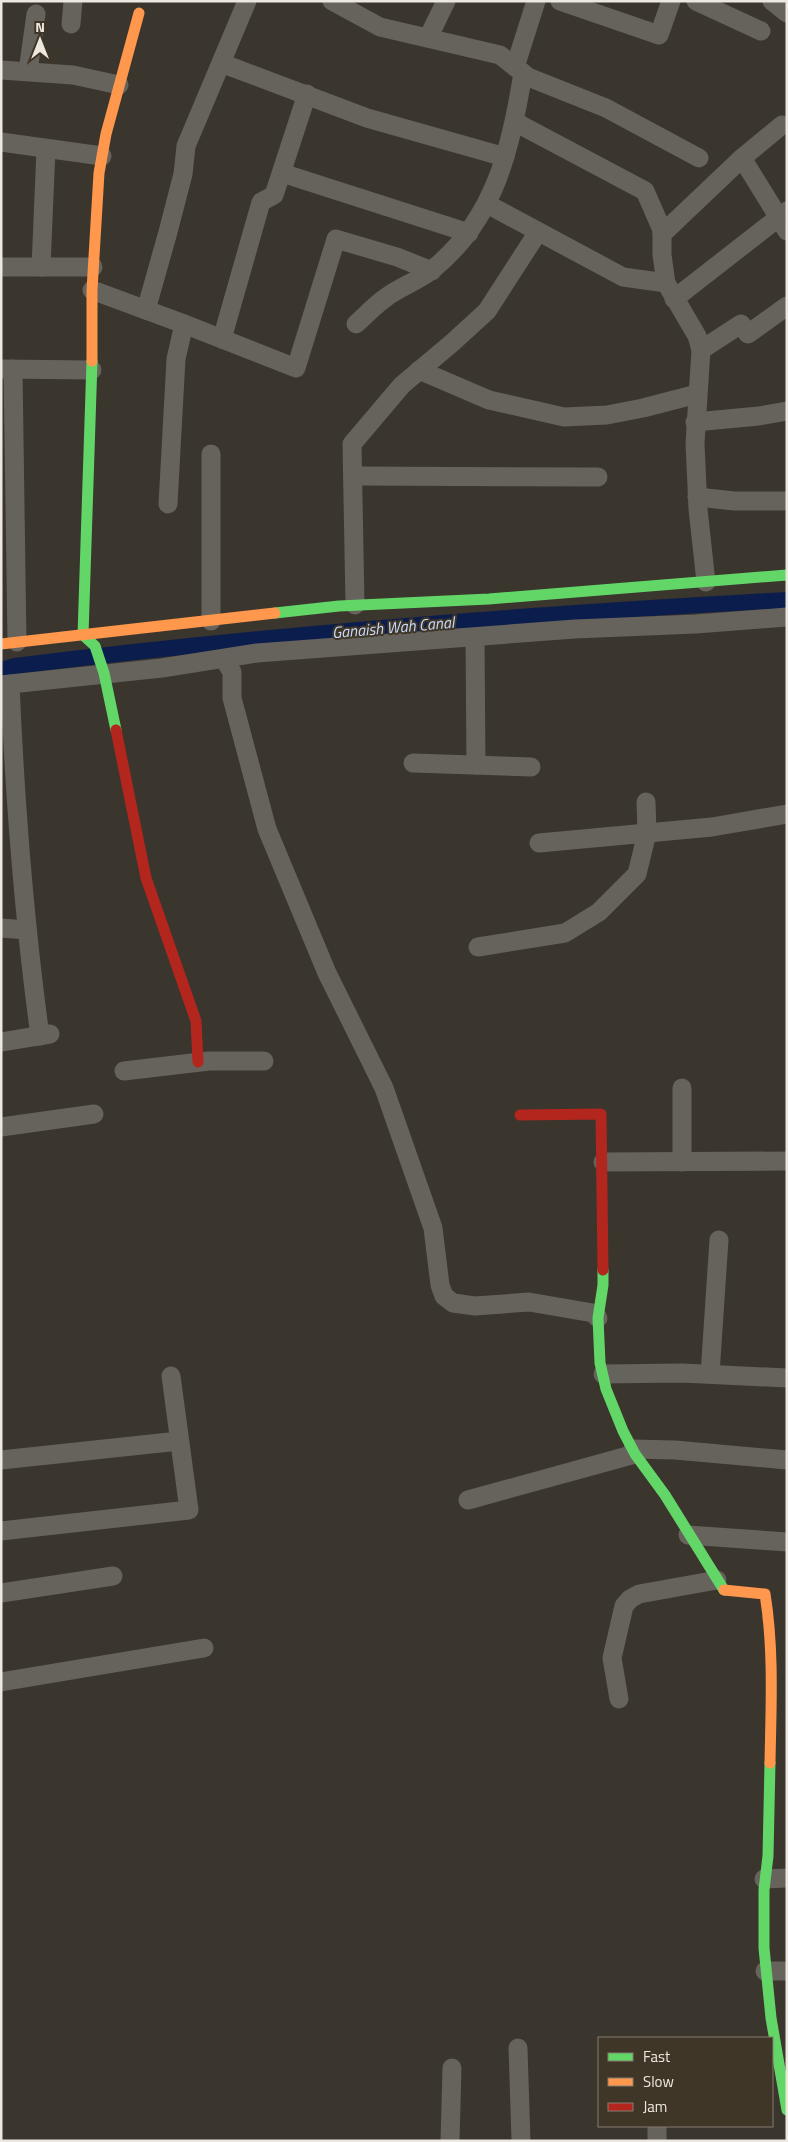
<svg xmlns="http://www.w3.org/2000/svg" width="788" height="2142" viewBox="0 0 788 2142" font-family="'Titillium Web',sans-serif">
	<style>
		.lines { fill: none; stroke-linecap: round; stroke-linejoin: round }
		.canal { stroke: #0a1d4c; stroke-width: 16 }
		.street { stroke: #66625c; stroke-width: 19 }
		.fast { stroke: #63d668; stroke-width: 11 }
		.slow { stroke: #ff974d; stroke-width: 11 }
		.jam { stroke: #b3261e; stroke-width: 11 }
		.labels { text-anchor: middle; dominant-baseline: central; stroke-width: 4; stroke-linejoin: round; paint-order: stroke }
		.water-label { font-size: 16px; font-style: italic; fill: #c7dafc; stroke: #3f3628 }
	</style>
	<rect width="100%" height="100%" fill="#3a352d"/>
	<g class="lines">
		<!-- canal -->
		<path class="canal" d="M1,670L15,666C271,634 529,614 787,600"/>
		<!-- street -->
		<g class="street">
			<polyline points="332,1 380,27 500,55 528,77 606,108 699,158"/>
			<polyline points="560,1 659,35 671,1"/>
			<polyline points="696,1 761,31"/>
			<polyline points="772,1 787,13"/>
			<polyline points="71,24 73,1"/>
			<polyline points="428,38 446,1"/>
			<polyline points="221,63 367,118 505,157"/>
			<polyline points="515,67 536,1"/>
			<polyline points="1,70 73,75 119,85"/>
			<polyline points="28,71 36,14"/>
			<polyline points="515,122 645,191 662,230 662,255 666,283 697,336 701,350 695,443 698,509 706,582"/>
			<polyline points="1,142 102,156"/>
			<polyline points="742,158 787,231"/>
			<polyline points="282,173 469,233"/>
			<polyline points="487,204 623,277 666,283"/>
			<polyline points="662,234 742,158 782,125"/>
			<polyline points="1,267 93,267"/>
			<polyline points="41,267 46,149"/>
			<polyline points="92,290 184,324 296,368 336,239 397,257 432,271"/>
			<polyline points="674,299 787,211"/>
			<polyline points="146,310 168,232 183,174 186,146 247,1"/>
			<path d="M356,324C366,315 376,304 388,296C402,286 420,280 433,269C495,219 511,148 523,73"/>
			<polyline points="222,339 261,202 274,195 307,94"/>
			<polyline points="701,350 741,324 748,334 787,306"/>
			<polyline points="1,369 92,370"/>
			<polyline points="13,369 17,642"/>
			<polyline points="419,370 489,400 564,417 607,415 643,408 697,394"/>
			<polyline points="695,422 759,416 787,411"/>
			<polyline points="211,454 211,621"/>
			<polyline points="353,476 598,477"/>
			<polyline points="697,497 734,501 787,501"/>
			<polyline points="168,504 176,359 184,324"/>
			<polyline points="355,605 352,444 402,385 452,343 487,311 538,232"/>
			<polyline points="475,637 476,765"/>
			<polyline points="224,659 232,672 232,698 267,829 327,973 384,1088 433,1228 440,1285 444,1296 453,1303 475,1306 529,1302 593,1313 598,1318"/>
			<path d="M10,684C15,802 24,919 40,1036"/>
			<polyline points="1,685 162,668 257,653 575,629 696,624 787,617"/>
			<polyline points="413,763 531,767"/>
			<polyline points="539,843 712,827 787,814"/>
			<polyline points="1,928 27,930"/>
			<polyline points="478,947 565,933 599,912 637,874 647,833 646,802"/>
			<polyline points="1,1042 50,1034"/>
			<polyline points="124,1071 209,1061 264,1061"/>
			<polyline points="1,1127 94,1114"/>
			<polyline points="603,1162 787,1161"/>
			<polyline points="682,1162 682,1088"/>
			<polyline points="603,1374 682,1373 787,1378"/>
			<polyline points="710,1374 719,1240"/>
			<polyline points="633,1449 675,1450 787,1460"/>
			<polyline points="1,1460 179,1441"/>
			<polyline points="468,1500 635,1454"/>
			<polyline points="1,1531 189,1510 171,1376"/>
			<polyline points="688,1535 787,1542"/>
			<polyline points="1,1593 113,1576"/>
			<polyline points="1,1682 204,1648"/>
			<polyline points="619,1699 612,1658 624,1606 630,1599 639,1594 717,1580"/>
			<polyline points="764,1879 787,1878"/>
			<polyline points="765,1971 787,1971"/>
			<polyline points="518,2048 521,2141"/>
			<polyline points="450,2141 452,2068"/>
			<polyline points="657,2141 657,2126"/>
		</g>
		<!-- fast -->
		<g class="fast">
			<polyline points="92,361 83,635 95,646 104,673 116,730"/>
			<polyline points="275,613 339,606 489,599 787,575"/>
			<polyline points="603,1270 603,1285 598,1318 600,1363 606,1389 623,1431 635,1454 665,1495 724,1590"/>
			<polyline points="770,1763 768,1856 764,1890 764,1948 771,2018 787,2110"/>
		</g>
		<!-- slow -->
		<g class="slow">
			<polyline points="92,361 92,290 99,173 106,134 139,13"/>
			<polyline points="1,644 275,613"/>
			<path d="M724,1590L765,1594C774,1649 771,1707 770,1763"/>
		</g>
		<!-- jam -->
		<g class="jam">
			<polyline points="116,730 146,878 196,1021 198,1062"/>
			<polyline points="520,1115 601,1114 603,1270"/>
		</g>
	</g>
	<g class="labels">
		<!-- water labels -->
		<g class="water-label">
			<text transform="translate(393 627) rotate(-5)">Ganaish Wah Canal</text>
		</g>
	</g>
	<!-- border -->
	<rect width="788" height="2142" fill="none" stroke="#ede8df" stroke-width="5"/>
	<!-- legend -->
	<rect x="598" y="2037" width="175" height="90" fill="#3f3628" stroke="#857d71"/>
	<rect x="608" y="2053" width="25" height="8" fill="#63d668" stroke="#857d71"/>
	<text x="643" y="2062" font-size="15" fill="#ede8df">Fast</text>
	<rect x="608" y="2078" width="25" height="8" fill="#ff974d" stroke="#857d71"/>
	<text x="643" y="2087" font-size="15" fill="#ede8df">Slow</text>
	<rect x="608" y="2103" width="25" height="8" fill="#b3261e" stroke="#857d71"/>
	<text x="643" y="2112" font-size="15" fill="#ede8df">Jam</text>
	<!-- north arrow -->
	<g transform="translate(40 40)" stroke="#3f3628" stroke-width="4" paint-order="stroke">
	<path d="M0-4L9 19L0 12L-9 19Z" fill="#ede8df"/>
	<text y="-8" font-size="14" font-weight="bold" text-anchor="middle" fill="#ede8df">N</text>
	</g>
</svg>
